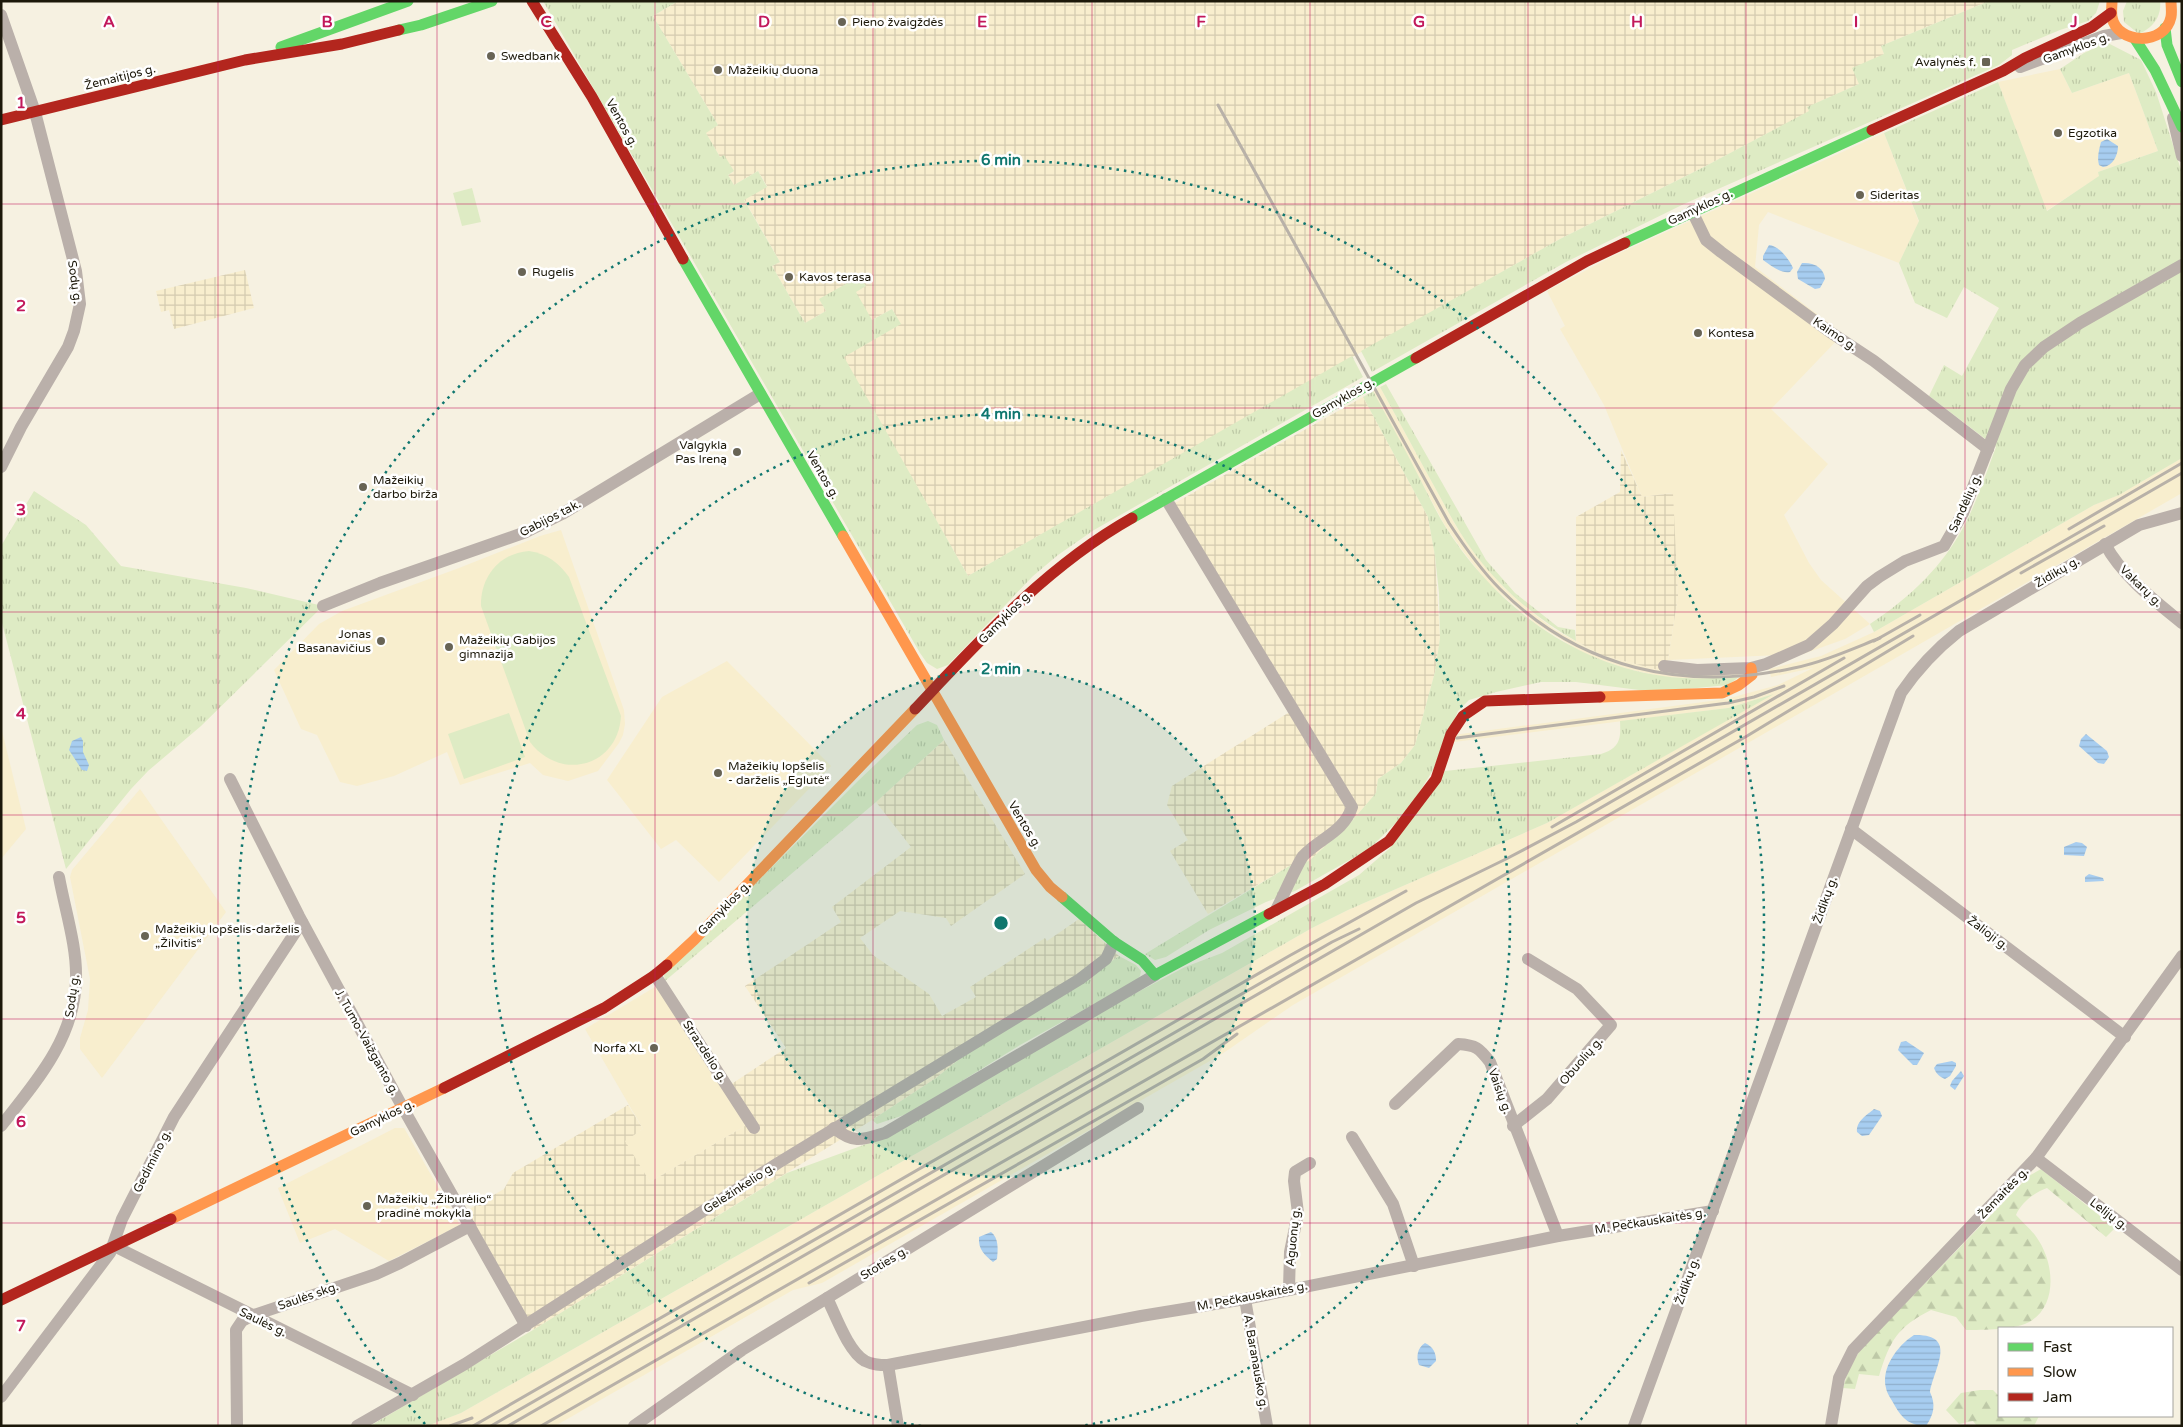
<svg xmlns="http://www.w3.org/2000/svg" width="2183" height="1427" viewBox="0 0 2183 1427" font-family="'Varela Round',sans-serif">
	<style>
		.built { fill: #f8eece }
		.industrial { fill: url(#industrial-grid) }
		.grass { fill: url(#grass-tufts) }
		.forest { fill: url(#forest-firs) }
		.pitch { fill: #deebc4 }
		.water { fill: url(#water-rules) }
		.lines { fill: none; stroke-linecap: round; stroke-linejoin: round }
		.street { stroke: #bab0aa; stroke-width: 12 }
		.fast { stroke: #63d668; stroke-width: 11 }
		.slow { stroke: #ff974d; stroke-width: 11 }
		.jam { stroke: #b3261e; stroke-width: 11 }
		.rail { stroke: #b8b1a8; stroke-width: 3 }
		.grid { fill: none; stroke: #c2185b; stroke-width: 1; stroke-opacity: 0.55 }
		.ring { fill: none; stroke: #0f766e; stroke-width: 2.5; stroke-dasharray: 2.5 5 }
		.poi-dot { fill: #686455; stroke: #fff; stroke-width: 2 }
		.labels { text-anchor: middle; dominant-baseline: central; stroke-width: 5; stroke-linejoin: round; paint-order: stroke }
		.poi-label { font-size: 12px; fill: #1c180a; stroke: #fff; text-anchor: start }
		.street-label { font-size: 12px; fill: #1c180a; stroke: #fff }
		.grid-label { font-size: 16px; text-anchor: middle; font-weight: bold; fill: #c2185b; stroke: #fff; stroke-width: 5; stroke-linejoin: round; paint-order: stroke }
		.centre { fill: #0f766e; stroke: #fff; stroke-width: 2.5 }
		.ring-label { font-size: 15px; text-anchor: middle; font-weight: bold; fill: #0f766e; stroke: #fff; stroke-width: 5; stroke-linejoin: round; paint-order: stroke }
	</style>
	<defs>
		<pattern id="industrial-grid" width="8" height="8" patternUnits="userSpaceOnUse" patternTransform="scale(1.25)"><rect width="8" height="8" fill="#f8eece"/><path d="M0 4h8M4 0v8" fill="none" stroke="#d4cbb0"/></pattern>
		<pattern id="grass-tufts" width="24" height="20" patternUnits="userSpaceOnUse" patternTransform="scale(1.25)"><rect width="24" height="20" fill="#deebc4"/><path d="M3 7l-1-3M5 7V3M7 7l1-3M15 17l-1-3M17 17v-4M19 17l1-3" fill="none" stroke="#bec9a7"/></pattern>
		<pattern id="forest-firs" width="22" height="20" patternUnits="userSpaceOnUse" patternTransform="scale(1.25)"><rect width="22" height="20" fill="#deebc4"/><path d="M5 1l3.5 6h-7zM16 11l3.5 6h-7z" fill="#bec9a7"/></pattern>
		<pattern id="water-rules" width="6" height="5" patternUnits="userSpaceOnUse" patternTransform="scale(1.25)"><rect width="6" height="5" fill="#a7cdf0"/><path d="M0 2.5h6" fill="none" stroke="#8fafcc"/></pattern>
	</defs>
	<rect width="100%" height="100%" fill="#f6f1e1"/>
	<!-- built -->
	<g class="built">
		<polygon points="2060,69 2072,93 2129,73 2158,151 2098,172 2100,176 2046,211 1998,82"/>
		<polygon points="1884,133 1919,222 1899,263 1768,212 1759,225 1755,267 1843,334 1771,409 1828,464 1784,515 1809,563 1821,580 1870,624 1845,639 1803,654 1668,660 1678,596 1672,493 1642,497 1604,405 1560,329 1565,326 1547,291 1611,257"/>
		<polygon points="1380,387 1457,528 1475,554 1504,588 1533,613 1555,630 1601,655 1666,672 1738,673 1739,677 1698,679 1664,677 1628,669 1598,659 1580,651 1536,624 1488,583 1462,550 1444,524 1373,391"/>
		<polygon points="2182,458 2182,493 1293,1005 1222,1054 822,1283 793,1290 555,1426 427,1426 461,1413 1312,928 1348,910 1547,823 1771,695 1728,708 1454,742 1453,735 1726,699 1778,685 1813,668 1771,677 1769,669 1821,656 1874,632 2094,505 2119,495"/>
		<polygon points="561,530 624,710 625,724 623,735 619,743 598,771 568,781 543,775 530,763 460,785 447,752 394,776 357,786 340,782 317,735 301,729 274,670 319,624 342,611 459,568 540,536"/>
		<polygon points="727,661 831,766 719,882 676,840 661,849 607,780 662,697"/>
		<polygon points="1,727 26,829 1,859"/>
		<polygon points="140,789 226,912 102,1078 80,1049 80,1038 88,1010 90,979 70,877 72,870"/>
		<polygon points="665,981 755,1120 650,1182 624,1141 643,1129 585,1029"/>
		<polygon points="395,1128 404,1128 460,1225 389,1261 335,1229 300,1243 278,1188"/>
	</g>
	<!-- industrial -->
	<g class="industrial">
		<polygon points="678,1 1989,1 1881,46 1884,54 1859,84 1808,107 1810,111 1702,168 1560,239 968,576 843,357 900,324 892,309 872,320 820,299 826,311 805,323 772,266 780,262 744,199 767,186 758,171 734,185 728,175 733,172 720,157 705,132 718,125 653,16"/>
		<polygon points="245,270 254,308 174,329 169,310 161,312 156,291"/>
		<polygon points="1363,397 1428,517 1435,556 1440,638 1435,672 1415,745 1401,763 1378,779 1376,793 1351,822 1309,861 1291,865 1208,914 1170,851 1188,840 1167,805 1172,786 1296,708 1173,504"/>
		<polygon points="1621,450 1642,497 1673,493 1678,596 1666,672 1601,655 1576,641 1576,517 1620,492"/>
		<polygon points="944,740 1025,874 951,926 946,918 900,911 860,938 873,955 929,994 942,1016 976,997 970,987 1045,938 1047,941 1079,919 1119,956 1079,984 967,1053 936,1078 872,1120 533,1330 466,1211 504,1189 513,1173 628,1105 643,1129 625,1141 650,1182 755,1120 730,1085 786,1048 745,986 841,922 832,907 911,847 876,802"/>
	</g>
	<!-- grass -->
	<g class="grass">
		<polygon points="543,1 678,1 653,16 718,125 706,133 720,157 724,155 734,171 728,175 734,185 758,171 767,187 744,200 780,262 772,266 805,323 826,311 819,299 860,276 866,286 856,292 872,320 892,309 901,324 844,357 968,576 1352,356 1363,377 1094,530 1058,555 1033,576 948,665 937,669 927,663 920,653"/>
		<polygon points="1989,1 2100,1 2096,13 2088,21 2060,30 2012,50 2012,55 1999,65 1684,204 1566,262 1372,372 1361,351 1560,239 1702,168 1809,111 1807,107 1859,84 1852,68 1884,54 1881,46"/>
		<path d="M2127,1H2160C2162,17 2152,28 2139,34L2124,22L2123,11Z"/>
		<path d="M2104,41L2141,60L2156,92L2182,173V458L2119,495L2094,505L1874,632L1870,624C1905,601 1937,572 1959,535C1975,508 1985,476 1996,447L1929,396L1944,365L1962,376L1999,308L1964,287L1947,318L1915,303L1899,263L1919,221L1884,133L1998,82L2047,211L2099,176L2098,172L2158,151L2129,73L2072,93L2060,69L2084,53L2097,47L2096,43Z"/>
		<path d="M1386,384L1486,560L1515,593L1558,627L1575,630L1576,641C1537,619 1502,590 1475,554C1461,536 1450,515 1439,495C1419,459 1400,423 1380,387Z"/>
		<path d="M1373,391C1388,419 1404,447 1418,475C1427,492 1435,510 1445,526C1493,603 1571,663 1663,676C1688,680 1713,678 1739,677L1728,685L1655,692L1576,682H1541L1496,692L1469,700L1458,711L1433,770L1407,812L1369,849L1295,891L1266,902L1209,930L1166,957L1155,960L1145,954L1291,865L1309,861L1351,822L1376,793L1378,779L1401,763L1415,745L1435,672L1440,638L1439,593L1435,556L1428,517L1363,397Z"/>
		<polygon points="34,491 86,525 121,566 246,588 323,606 201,726 148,771 131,789 66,869 1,619 1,546"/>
		<path d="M1774,694L1547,823L1348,910L1312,928L461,1413L427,1426H370L533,1330L787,1173L869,1143L1106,1009L1185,967L1222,953L1359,875L1390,848L1445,771L1601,754C1620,748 1621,739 1620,721L1728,708Z"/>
		<polygon points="928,721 937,725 944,740 876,802 665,981 664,975 859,780 917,725"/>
		<polygon points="1119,956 1136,965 1141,971 1140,976 1136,981 1020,1045 910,1113 877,1124 872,1120 936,1078 967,1053 1079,984"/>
	</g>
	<!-- forest -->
	<g class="forest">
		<path d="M2041,1169L2115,1228L2106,1237L2047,1188C2035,1192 2021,1203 2016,1215C2023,1223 2031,1229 2037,1238C2054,1262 2058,1304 2031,1321C2017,1330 1982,1330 1966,1330L1956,1317L1931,1310C1897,1327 1890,1341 1879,1376L1859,1374L1855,1389L1843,1388L1848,1370L1861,1349L2029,1176Z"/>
		<polygon points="1980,1390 1993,1390 1999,1396 1999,1416 2039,1416 2034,1426 1977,1426 1973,1421 1959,1424 1946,1410 1961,1393"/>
	</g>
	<!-- pitch -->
	<g class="pitch">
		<polygon points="472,188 481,222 462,226 453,193"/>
		<path d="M529,551C547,554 558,562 569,577L621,716C618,767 560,782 530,742L481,606C480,578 499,553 529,551Z"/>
		<polygon points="509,713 525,757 464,779 448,734"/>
	</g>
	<!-- water -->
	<g class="water">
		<path d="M2107,139L2118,146C2118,155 2113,166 2103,167L2099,165C2097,157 2099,150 2101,142Z"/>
		<path d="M1769,245C1779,246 1789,259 1793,268L1790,272C1781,274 1772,266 1763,260V256Z"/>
		<path d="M1802,263C1813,262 1824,267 1825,279L1820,288L1815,289L1798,279L1797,272Z"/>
		<polygon points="2086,734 2107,751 2109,757 2104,764 2098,763 2079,746 2081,739"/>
		<polygon points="81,737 83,741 83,752 89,765 87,771 82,770 69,750 72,741"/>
		<polygon points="2076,842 2082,843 2087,847 2084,856 2064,855 2064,847"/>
		<polygon points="2089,874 2103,878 2104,881 2085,882 2085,877"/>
		<polygon points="1906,1041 1924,1053 1917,1065 1913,1065 1898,1050 1901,1042"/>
		<path d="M1952,1061L1956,1063V1066L1950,1076L1945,1079C1940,1077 1936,1074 1934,1068L1937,1064Z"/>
		<polygon points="1961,1071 1964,1076 1955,1090 1950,1086 1952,1081"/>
		<path d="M1874,1109L1880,1111L1882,1116L1869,1135L1862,1136L1857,1132C1856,1121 1867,1115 1874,1109Z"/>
		<path d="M991,1232C999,1238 998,1250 997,1259L993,1262C985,1255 978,1250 979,1237Z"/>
		<path d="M1914,1335C1959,1334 1934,1368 1930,1392C1936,1405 1934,1414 1926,1426C1911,1426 1902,1419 1895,1406C1892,1400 1887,1394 1886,1388C1881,1368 1897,1346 1914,1335Z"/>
		<path d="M1425,1343C1433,1347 1436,1352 1436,1361L1429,1368L1419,1365C1416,1357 1417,1348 1425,1343Z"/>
	</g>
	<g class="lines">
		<!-- street -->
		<g class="street">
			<polyline points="1,15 35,112 76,271 80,304 74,331 68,347 21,427 1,467"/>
			<polyline points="2020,67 2104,36 2121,33"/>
			<polyline points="2173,118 2182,156"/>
			<polyline points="1692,211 1706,240 1721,252 1830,332 1874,361 1988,449"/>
			<path d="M1166,499L1352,807C1344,832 1320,838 1303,856C1296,866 1283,897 1276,910"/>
			<path d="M2105,544C2122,576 2155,601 2182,623"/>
			<polyline points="323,606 380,583 526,532 562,514 760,394"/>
			<polyline points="1664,666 1697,670 1751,668 1766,664 1809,645 1833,624 1867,586 1879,577 1905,561 1944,546 1963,513 2011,389 2025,365 2044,347 2080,323 2182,265"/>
			<polyline points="230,779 299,916 403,1108 526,1326"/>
			<polyline points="1851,829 2125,1037"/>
			<polyline points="655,975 754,1128"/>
			<path d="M1395,1104L1458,1044C1476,1045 1479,1048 1490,1062L1558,1236"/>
			<path d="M1,1126C36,1082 75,1038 76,979C77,946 65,910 59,877"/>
			<polyline points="1513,1126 1547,1099 1611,1025 1577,989 1528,959"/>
			<path d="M834,1128C854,1144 862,1140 885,1133L1155,975"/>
			<polyline points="1352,1137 1393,1204 1414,1266"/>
			<polyline points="2036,1158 2182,1270"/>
			<polyline points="114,1246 413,1395"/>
			<polyline points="1289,1289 1290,1252 1298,1213 1294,1181 1295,1172 1310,1163"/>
			<path d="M827,1298C836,1316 848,1351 865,1361C873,1365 880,1365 888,1365L1141,1316L1245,1299L1558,1236L1713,1211"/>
			<polyline points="1245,1299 1267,1426"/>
			<polyline points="888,1365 898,1426"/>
			<polyline points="1,1397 110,1253 122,1219 174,1117 302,922"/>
			<polyline points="237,1426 236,1330 242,1321 251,1316 376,1274 400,1263 470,1226"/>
			<polyline points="357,1426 465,1364 778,1163 1080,979 1106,959 1114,942"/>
			<polyline points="634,1426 742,1350 1138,1108"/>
			<path d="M1634,1426L1901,693C1918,668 1935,650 1959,631L2139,525L2182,513"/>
			<polyline points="1831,1426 1839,1378 1853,1350 2036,1158 2182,956"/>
		</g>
		<!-- fast -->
		<g class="fast">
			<polyline points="2165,28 2167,45 2182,82"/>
			<polyline points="399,30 421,25 492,1"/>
			<polyline points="2135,39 2155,70 2182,127"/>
			<polyline points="281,47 408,1"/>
			<polyline points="1625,243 1872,130"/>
			<polyline points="683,259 843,536"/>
			<polyline points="1132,518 1416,358"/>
			<polyline points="1062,897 1114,942 1142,960 1155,975 1269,914"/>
		</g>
		<!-- slow -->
		<g class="slow">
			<path d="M2112,1C2112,6 2111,12 2112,17C2117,45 2165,46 2171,17C2172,12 2171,6 2171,1"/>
			<polyline points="843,536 1036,870 1050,887 1062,897"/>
			<polyline points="1600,697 1722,693 1739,685 1752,675 1751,668"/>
			<polyline points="667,965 694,940 915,709"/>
			<polyline points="171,1219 444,1088"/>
		</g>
		<!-- jam -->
		<g class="jam">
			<polyline points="532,1 592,97 683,259"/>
			<polyline points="1,120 245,60 342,44 399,30"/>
			<polyline points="1872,130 2003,71 2025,58 2092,27 2111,13"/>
			<polyline points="1416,358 1587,261 1625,243"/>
			<path d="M915,709C981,639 1047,566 1132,518"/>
			<polyline points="1269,914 1325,884 1389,841 1436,779 1451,734 1463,716 1485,701 1600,697"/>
			<polyline points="444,1088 604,1008 655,975 667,965"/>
			<polyline points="1,1300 171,1219"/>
		</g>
		<!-- rail -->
		<g class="rail">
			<path d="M1218,105L1449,523C1464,546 1480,569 1500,589C1580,669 1684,692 1794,668C1823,662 1852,649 1880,638"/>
			<polyline points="2069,529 2182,463"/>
			<polyline points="2021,573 2104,526"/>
			<polyline points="1874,641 1920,615"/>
			<polyline points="1457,738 1728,703 1754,697 1784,686"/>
			<polyline points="1552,827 1844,658"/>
			<polyline points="809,1283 1203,1059 1237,1034"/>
			<polyline points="450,1426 472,1418"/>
			<polyline points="473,1426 1289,956 1406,891"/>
			<polyline points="491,1426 1332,942 1359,929"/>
			<polyline points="508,1426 1416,903 1506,859 1576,822 2182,473"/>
			<polyline points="541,1426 1747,736 1913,636"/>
		</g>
	</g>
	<!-- grid -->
	<path class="grid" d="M218,1V1426M437,1V1426M655,1V1426M873,1V1426M1092,1V1426M1310,1V1426M1528,1V1426M1746,1V1426M1965,1V1426M1,204H2182M1,408H2182M1,612H2182M1,815H2182M1,1019H2182M1,1223H2182"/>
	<!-- distance rings -->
	<circle cx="1001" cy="923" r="254" fill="#0f766e" fill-opacity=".12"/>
	<g class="ring">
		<circle cx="1001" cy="923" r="254"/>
		<path d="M921 1426A509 509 0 1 1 1081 1426"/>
		<path d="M425 1424A763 763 0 1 1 1577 1424"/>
	</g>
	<!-- markers -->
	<g class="poi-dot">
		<circle cx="842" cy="22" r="5"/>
		<circle cx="491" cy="56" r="5"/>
		<rect x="1981" y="57" width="10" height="10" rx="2.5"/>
		<circle cx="718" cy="70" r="5"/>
		<circle cx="2058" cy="133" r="5"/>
		<circle cx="1860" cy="195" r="5"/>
		<circle cx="522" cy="272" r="5"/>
		<circle cx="789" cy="277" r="5"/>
		<circle cx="1698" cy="333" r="5"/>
		<circle cx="737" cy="452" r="5"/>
		<circle cx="363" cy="487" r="5"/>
		<circle cx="381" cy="641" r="5"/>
		<circle cx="449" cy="647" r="5"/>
		<circle cx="718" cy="773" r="5"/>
		<circle cx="145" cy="936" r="5"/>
		<circle cx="654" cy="1048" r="5"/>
		<circle cx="367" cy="1206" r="5"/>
	</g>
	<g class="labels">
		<!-- poi labels -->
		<g class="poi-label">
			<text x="852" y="22">Pieno žvaigždės</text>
			<text x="501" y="56">Swedbank</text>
			<text x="1976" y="62" text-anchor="end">Avalynės f.</text>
			<text x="728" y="70">Mažeikių duona</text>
			<text x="2068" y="133">Egzotika</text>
			<text x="1870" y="195">Sideritas</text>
			<text x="532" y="272">Rugelis</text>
			<text x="799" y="277">Kavos terasa</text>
			<text x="1708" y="333">Kontesa</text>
			<text x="727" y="445" text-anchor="end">Valgykla<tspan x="727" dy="14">Pas Ireną</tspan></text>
			<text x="373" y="480">Mažeikių<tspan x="373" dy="14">darbo birža</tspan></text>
			<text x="371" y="634" text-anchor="end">Jonas<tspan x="371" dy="14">Basanavičius</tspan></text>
			<text x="459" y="640">Mažeikių Gabijos<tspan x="459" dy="14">gimnazija</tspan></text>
			<text x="728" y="766">Mažeikių lopšelis<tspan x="728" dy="14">- darželis „Eglutė“</tspan></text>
			<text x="155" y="929">Mažeikių lopšelis-darželis<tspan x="155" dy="14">„Žilvitis“</tspan></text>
			<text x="644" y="1048" text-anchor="end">Norfa XL</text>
			<text x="377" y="1199">Mažeikių „Žiburėlio“<tspan x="377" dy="14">pradinė mokykla</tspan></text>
		</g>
		<!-- street labels -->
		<g class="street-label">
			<text transform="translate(2076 48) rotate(-20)">Gamyklos g.</text>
			<text transform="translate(120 77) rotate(-14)">Žemaitijos g.</text>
			<text transform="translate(622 123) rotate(61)">Ventos g.</text>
			<text transform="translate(1700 207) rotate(-25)">Gamyklos g.</text>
			<text transform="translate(75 282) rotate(82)">Sodų g.</text>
			<text transform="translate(1835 334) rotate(34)">Kaimo g.</text>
			<text transform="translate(1343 398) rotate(-30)">Gamyklos g.</text>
			<text transform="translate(823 475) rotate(60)">Ventos g.</text>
			<text transform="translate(1965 503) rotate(-66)">Sandėlių g.</text>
			<text transform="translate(550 518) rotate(-27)">Gabijos tak.</text>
			<text transform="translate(2057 572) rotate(-30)">Židikų g.</text>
			<text transform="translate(2141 586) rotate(44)">Vakarų g.</text>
			<text transform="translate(1005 617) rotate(-45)">Gamyklos g.</text>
			<text transform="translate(1025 825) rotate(59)">Ventos g.</text>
			<text transform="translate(1825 900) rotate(-70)">Židikų g.</text>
			<text transform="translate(724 908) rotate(-46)">Gamyklos g.</text>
			<text transform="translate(1988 933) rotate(37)">Žalioji g.</text>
			<text transform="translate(72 996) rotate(-82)">Sodų g.</text>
			<text transform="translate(367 1042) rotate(61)">J. Tumo-Vaižganto g.</text>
			<text transform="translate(705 1051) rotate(57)">Strazdelio g.</text>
			<text transform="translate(1581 1061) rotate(-49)">Obuolių g.</text>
			<text transform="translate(1500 1091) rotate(70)">Vaisių g.</text>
			<text transform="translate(382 1118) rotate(-26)">Gamyklos g.</text>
			<text transform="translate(152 1161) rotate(-63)">Gedimino g.</text>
			<text transform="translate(739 1188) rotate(-33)">Geležinkelio g.</text>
			<text transform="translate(2003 1193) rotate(-46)">Žemaitės g.</text>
			<text transform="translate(2109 1214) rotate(37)">Lelijų g.</text>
			<text transform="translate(1650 1221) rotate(-9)">M. Pečkauskaitės g.</text>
			<text transform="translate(1293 1237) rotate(-84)">Aguonų g.</text>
			<text transform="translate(884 1263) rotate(-31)">Stoties g.</text>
			<text transform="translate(1687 1281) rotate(-70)">Židikų g.</text>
			<text transform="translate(308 1296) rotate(-19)">Saulės skg.</text>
			<text transform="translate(1252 1296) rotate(-11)">M. Pečkauskaitės g.</text>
			<text transform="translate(263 1322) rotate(26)">Saulės g.</text>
			<text transform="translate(1256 1362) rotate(80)">A. Baranausko g.</text>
		</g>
	</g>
	<g class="grid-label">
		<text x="109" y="27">A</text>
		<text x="327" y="27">B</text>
		<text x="546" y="27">C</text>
		<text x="764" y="27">D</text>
		<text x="982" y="27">E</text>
		<text x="1201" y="27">F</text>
		<text x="1419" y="27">G</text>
		<text x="1637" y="27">H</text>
		<text x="1856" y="27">I</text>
		<text x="2074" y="27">J</text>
		<text x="21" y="108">1</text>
		<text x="21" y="311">2</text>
		<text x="21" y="515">3</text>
		<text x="21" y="719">4</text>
		<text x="21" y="923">5</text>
		<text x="21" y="1127">6</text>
		<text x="21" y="1331">7</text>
	</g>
	<circle cx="1001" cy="923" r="8" class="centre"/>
	<g class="ring-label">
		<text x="1001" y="165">6 min</text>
		<text x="1001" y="419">4 min</text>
		<text x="1001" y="674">2 min</text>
	</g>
	<!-- border -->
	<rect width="2183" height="1427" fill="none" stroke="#1c180a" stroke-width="5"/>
	<!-- legend -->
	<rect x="1998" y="1327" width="175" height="90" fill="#ffffff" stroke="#a4a39d"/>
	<rect x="2008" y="1343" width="25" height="8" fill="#63d668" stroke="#a4a39d"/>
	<text x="2043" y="1352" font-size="15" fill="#1c180a">Fast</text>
	<rect x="2008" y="1368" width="25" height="8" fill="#ff974d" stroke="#a4a39d"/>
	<text x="2043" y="1377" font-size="15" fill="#1c180a">Slow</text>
	<rect x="2008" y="1393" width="25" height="8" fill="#b3261e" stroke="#a4a39d"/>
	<text x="2043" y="1402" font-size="15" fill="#1c180a">Jam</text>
</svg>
